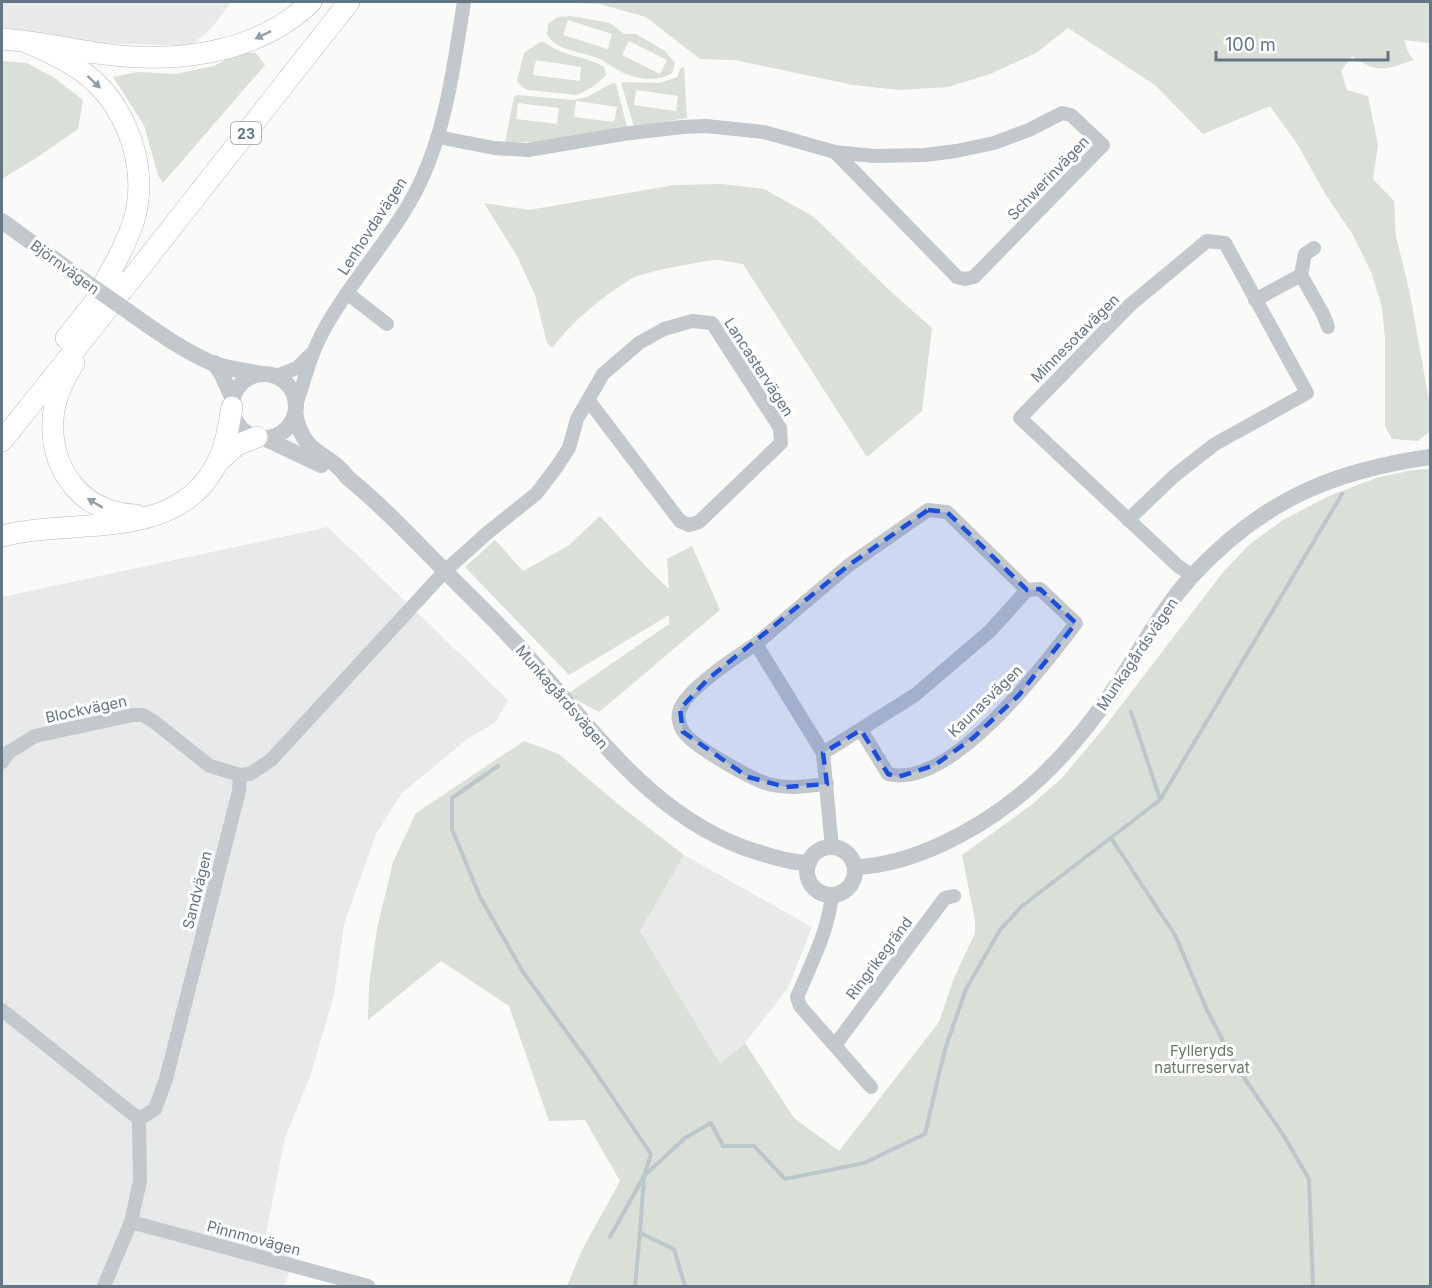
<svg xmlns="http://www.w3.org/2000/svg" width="1432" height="1288" viewBox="0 0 1432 1288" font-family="Inter,sans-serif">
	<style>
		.built { fill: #e8e9e9 }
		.green { fill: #dadfd7; fill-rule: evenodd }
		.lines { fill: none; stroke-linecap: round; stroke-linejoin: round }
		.stream { stroke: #bbc7cb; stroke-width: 4 }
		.primary-casing { stroke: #b4babe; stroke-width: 22 }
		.minor { stroke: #c3c8cc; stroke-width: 14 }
		.tertiary { stroke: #c3c8cc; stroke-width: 16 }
		.primary { stroke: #fff; stroke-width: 21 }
		.tertiary-bridge { stroke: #c3c8cc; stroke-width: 16 }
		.oneway { fill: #929fa9 }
		.marked { fill: #1d4ed8; fill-opacity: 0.2; stroke: #1d4ed8; stroke-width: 4.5; stroke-dasharray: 12 8; stroke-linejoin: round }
		.labels { text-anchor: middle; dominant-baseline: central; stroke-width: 6; stroke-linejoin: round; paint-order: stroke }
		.shield { fill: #fff; stroke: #929fa9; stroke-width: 1.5 }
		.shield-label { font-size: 14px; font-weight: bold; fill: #647684 }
		.street-label { font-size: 15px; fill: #647684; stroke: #fff }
		.park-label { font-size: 15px; fill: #677a63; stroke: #fff }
	</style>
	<rect width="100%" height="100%" fill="#fafaf8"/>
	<!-- built -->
	<g class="built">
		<polygon points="2,2 231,2 210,30 190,46 97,43 2,27"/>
		<polygon points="328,527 508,700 496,722 466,740 402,793 376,834 344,924 334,995 311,1074 285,1138 264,1244 294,1254 288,1277 283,1286 2,1286 2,597"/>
		<polygon points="684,855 812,927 788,988 745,1043 720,1065 640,931"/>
	</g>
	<!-- green -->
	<g class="green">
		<path d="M556,2H1430V43L1404,40L1409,54L1414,60C1385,69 1379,75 1352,56L1341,71L1347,90L1368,96L1378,145L1373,179L1394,201L1396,236L1410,294L1430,406V431L1418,441L1392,439L1385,426V339L1382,307L1372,274L1353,235L1324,192L1298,145L1270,106L1203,134L1155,85L1068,28L1036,53L990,74L948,87L900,90L853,85L735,60L700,59L646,17L600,4Z"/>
		<path d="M571,16L610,23L624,34H636L665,51L675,63L672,73C657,83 633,79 618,70C612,67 607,63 602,60C584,51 558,53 547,34L548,24L558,17ZM568,20L612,34L608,49L563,35ZM629,41L667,60L660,74L622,55Z"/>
		<path d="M540,42H544C563,57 584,55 604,67L606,75L594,86L577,95L528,90L522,87L517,81L524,53ZM536,60L581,67L580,81L533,75Z"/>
		<polygon points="238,53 256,53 265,65 163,183 158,175 144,125 113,77 138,72 175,74 214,66"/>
		<polygon points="2,61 27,63 53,77 83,100 78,129 39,156 2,179"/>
		<path d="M684,67L687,118L634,127L622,86V82L660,83L677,77L681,68ZM636,90L678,96L676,111L634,105Z"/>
		<path d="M613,83L616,84L627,127L540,142H505L514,97L517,95L574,100L587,97ZM576,101L617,107L614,122L574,117ZM518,103L559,108L557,124L516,119Z"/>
		<path d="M722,184L764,189L814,217L888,289L932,328L922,411L867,457L743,264C734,263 724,260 715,260C701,261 645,272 633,278C602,296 574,320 552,348L547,343L535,295L517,256L484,203L529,210L674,185Z"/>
		<polygon points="1430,469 1430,1286 567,1286 581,1252 620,1181 585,1120 549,1121 509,1006 441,961 368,1020 369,985 377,929 393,862 416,813 524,741 559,754 619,805 684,855 640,931 720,1064 745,1043 794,1118 839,1151 939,1022 954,978 975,933 975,920 962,855 1030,806 1062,778 1103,729 1224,571 1250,544 1283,520 1329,496 1376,478 1413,470"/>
		<polygon points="600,516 648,569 669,589 667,559 692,546 720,610 599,712 575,699 569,693 669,624 669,615 569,675 465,567 495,540 523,571 568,546"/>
	</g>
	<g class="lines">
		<!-- stream -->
		<g class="stream">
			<polyline points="1131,712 1160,799"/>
			<polyline points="498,766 452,798 452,829 480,897 523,972 590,1064 651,1154 644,1176 640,1233 674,1249 685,1286"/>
			<polyline points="1111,838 1175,935 1207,1010 1236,1066 1284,1136 1309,1179 1313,1286"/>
			<polyline points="610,1237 644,1176 685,1138 711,1123 723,1146 754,1146 785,1179 864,1163 925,1134 945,1049 966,989 1000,930 1022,906 1160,800 1342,494"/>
			<polyline points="635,1286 640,1233"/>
		</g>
		<defs>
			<g id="primary">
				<path d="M2,39C33,41 65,48 96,53C170,64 255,56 311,2"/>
				<path d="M26,42C45,50 66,59 83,72C127,105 149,167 134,220C126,245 114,265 102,287"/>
				<polyline points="66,338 114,278"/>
				<path d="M74,363C64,379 54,400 53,419C50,470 82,513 136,515"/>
				<polyline points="2,441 106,311 349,2"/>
				<polyline points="219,461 237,445 257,437"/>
				<path d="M2,536C73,517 179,544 218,461C226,444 229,425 232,407"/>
			</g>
		</defs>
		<!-- primary casing -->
		<use href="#primary" class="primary-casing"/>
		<!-- minor -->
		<g class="minor">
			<polyline points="438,137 494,148 528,150 623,134 682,127 706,126 764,132 835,152 874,156 925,155 956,151 994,143 1029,130 1062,113 1071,115 1103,145 974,277 965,279 957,277 835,152"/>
			<polyline points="1301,275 1323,314 1328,327"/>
			<polyline points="347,293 387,324"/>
			<polyline points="1255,300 1301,275 1305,254 1314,248"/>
			<polyline points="276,376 297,368 310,355"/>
			<path d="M296,405C305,379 311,352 325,328C353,277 395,235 420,183C447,126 454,63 464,2"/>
			<polyline points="1128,520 1174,476 1215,444 1307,393 1225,243 1207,241 1130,305 1020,418 1178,566 1193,576"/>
			<path d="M756,644C736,657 688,688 680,709C677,716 679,725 683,731C692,746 754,781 772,785C790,789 808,786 827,784"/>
			<path d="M823,753L915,695L990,631L1027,590L1040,589L1076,623C1043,667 950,790 888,774L861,730"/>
			<polyline points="2,762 9,752 35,736 133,715 143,715 153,721 210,766 240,775"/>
			<polyline points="832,848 823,753 756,644 849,565 928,510 947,512 1027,590"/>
			<path d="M832,895C828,932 811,964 797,997L800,1006L871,1087"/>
			<polyline points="2,1010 139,1119"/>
			<polyline points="835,1045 945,898 954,896"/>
			<polyline points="131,1222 368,1286"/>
			<polyline points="104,1286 131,1222 140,1181 139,1119 155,1109 166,1079 239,791 240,775 250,774 271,760 445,571 486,534 536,494 556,468 569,448 577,419 603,374 639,343 664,329 692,321 712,323 780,428 781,443 699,522 689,525 680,521 589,401"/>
		</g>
		<!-- tertiary -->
		<g class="tertiary">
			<polyline points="2,221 76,275"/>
			<path d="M129,312C156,331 182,350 212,363C228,369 246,371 262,374"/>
			<polyline points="214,363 221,373 233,399"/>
			<circle cx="264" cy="406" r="32"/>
			<path d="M295,414C305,459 327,449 348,478C384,507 414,540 446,572C467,594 490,615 510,637C586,718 648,820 760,853C777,858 792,863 809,863"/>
			<polyline points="264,438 321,465"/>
			<circle cx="831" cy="871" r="24"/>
			<path d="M855,867C885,866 914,857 942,844C1017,809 1069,756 1115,688C1140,651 1162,609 1192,576C1262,501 1331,471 1430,457"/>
		</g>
		<!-- primary -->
		<use href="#primary" class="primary"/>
		<!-- tertiary-bridge -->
		<polyline class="tertiary-bridge" points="76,275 129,312"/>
	</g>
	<!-- one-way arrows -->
	<defs><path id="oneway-solid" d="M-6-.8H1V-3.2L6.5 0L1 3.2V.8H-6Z" transform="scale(1.5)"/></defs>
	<g class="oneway">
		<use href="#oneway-solid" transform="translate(263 35) rotate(154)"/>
		<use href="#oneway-solid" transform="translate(94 82) rotate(43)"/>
		<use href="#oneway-solid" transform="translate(95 503) rotate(-149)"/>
	</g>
	<!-- marked area -->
	<path class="marked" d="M928,510L947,512L1027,590L1040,589L1076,623L1019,695L973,738L935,765L898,777L888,774L861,730L823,753L827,784L786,787L748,777L683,732L680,709L708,679L849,565Z"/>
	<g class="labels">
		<!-- shield labels -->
		<rect class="shield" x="231" y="122" width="30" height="22" rx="4.5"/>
		<g class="shield-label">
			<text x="246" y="133">23</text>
		</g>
		<!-- street labels -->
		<g class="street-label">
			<text transform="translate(1048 178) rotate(-46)">Schwerinvägen</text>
			<text transform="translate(372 226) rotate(-57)">Lenhovdavägen</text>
			<text transform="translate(65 267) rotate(36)">Björnvägen</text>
			<text transform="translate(1075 338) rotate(-45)">Minnesotavägen</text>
			<text transform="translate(759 367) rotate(57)">Lancastervägen</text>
			<text transform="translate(1137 654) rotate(-56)">Munkagårdsvägen</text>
			<text transform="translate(562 697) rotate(49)">Munkagårdsvägen</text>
			<text transform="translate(985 701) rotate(-44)">Kaunasvägen</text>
			<text transform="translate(86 709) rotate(-12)">Blockvägen</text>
			<text transform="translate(197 890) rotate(-76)">Sandvägen</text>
			<text transform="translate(879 958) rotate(-53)">Ringrikegränd</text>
			<text transform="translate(254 1238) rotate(15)">Pinnmovägen</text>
		</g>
		<!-- park labels -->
		<g class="park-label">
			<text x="1202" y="1050">Fylleryds<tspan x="1202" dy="17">naturreservat</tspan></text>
		</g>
	</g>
	<!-- border -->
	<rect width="1432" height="1288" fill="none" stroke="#647684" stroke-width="6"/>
	<!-- scale -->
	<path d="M1216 51v9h172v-9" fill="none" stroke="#647684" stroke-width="3"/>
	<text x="1225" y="51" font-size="18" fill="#647684" stroke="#ffffff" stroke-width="4.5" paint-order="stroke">100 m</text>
</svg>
